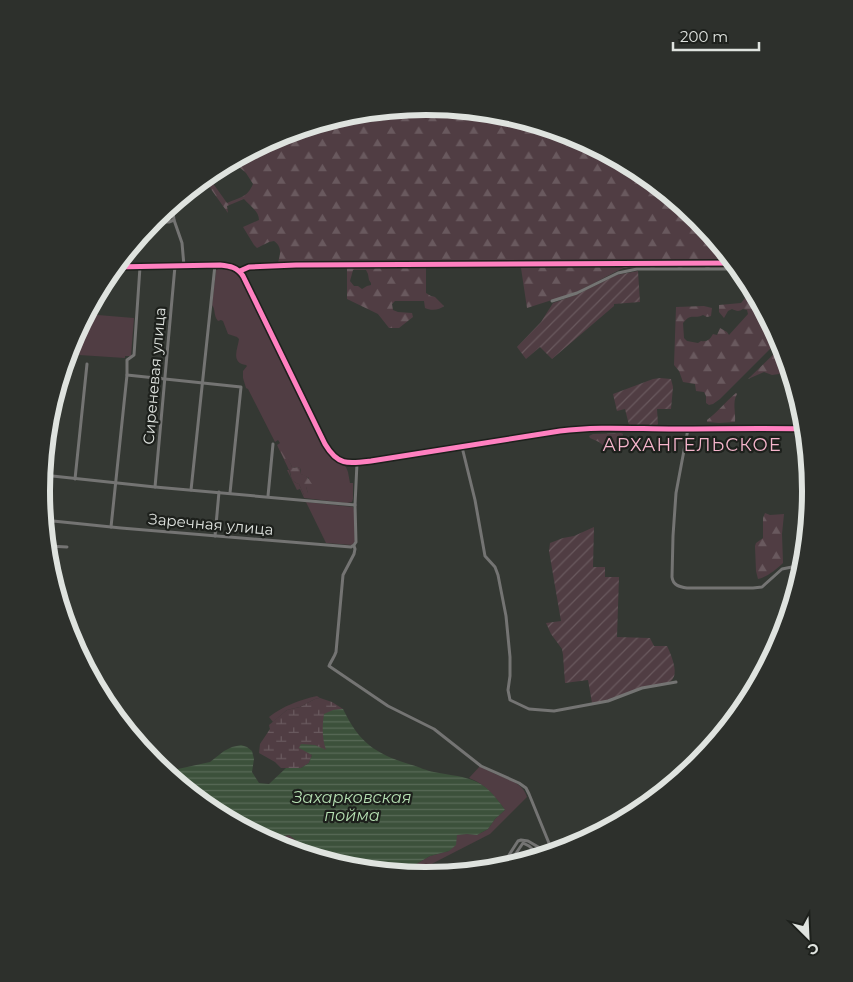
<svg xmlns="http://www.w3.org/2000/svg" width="853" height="982" viewBox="0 0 853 982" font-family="Montserrat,sans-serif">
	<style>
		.grass { fill: #503d43; fill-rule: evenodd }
		.forest { fill: url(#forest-firs); fill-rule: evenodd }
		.wetland { fill: url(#wetland-marsh) }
		.garden { fill: url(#garden-furrows) }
		.water { fill: url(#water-rules) }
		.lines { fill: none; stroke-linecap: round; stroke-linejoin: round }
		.minor { stroke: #747473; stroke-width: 3 }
		.cycleway-casing { stroke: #1d201c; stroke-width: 8 }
		.cycleway { stroke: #ff80c0; stroke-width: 5 }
		.labels { text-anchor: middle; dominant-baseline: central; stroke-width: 4.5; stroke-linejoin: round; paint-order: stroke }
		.street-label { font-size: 15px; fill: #dfe3df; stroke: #1d201c }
		.water-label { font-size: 16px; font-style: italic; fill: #b6e0b3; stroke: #1d201c }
		.quarter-label { font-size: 18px; letter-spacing: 1px; fill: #f6b5cc; stroke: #1d201c }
		.rim { fill: none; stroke: #dfe3df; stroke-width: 6 }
	</style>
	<defs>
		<pattern id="forest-firs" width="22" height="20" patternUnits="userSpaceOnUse" patternTransform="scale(1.25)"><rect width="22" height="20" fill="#503d43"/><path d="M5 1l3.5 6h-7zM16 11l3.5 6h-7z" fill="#69595e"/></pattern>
		<pattern id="wetland-marsh" width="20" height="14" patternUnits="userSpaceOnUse" patternTransform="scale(1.25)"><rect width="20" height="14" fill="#503d43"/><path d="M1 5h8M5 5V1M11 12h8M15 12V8" fill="none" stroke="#69595e"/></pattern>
		<pattern id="garden-furrows" width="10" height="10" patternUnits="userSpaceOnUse" patternTransform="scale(1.25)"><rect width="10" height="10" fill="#503d43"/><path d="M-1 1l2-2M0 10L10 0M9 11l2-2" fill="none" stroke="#69595e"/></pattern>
		<pattern id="water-rules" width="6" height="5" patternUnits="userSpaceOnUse" patternTransform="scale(1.25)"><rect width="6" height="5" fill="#3c513b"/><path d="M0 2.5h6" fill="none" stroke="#586a57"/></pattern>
	</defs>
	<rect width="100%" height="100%" fill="#343833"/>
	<!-- grass -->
	<g class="grass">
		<path d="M219,268C231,267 237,269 243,279L325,449L338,462L346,467L348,472L350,483H353V499L352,502L347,503L304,498L300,489L297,490L287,470H289L277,445L280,443L278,440L275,442L248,389L246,388L243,378V371L247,366L246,365C230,363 238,348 239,339L237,337L228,334L223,321L221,320L218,321C213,315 216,310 212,305L216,270H217ZM288,459L292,467L294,468L298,467C301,468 301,470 301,474L309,478V480L306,487L308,493L304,495L299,484C288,481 290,469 288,459Z"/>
		<polygon points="86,314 134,318 131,356 125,356 125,358 79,355 81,324"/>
		<polygon points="306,502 353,507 354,510 355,542 352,545 326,543"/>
		<path d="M317,696L320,698L315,699L300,707L287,710L273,722L269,717C283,706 299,700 317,696Z"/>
		<path d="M480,766C484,768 487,770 491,772C505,779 522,781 527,797L490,834L410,875L399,874L430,856L449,851L457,835L467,834L477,835L488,829L495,819L505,810C495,796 485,784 469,778Z"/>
		<polygon points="289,835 297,841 302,854 275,845 278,837"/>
	</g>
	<!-- forest -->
	<g class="forest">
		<path d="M427,106L502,113L574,135L641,171L699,219L739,268H623L577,292L527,308L521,268H426V293L431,296L435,297L444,306C440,310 431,311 425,308L424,301H395L392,304L393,310L398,312L412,313L413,317L399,328H389L378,314L347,299V267H277C279,257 284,248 274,241L269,242L257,248L254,245L243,227L259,220C259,211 249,205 244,199L227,206L228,213L203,178L207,175L227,203C240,197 247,198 253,184L246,173L237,165C230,165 224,170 220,176L216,175L212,171L279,135L352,113ZM353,270H366L368,274L369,280L371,283V285L367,286L362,289L358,286H354L350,281Z"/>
		<path d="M746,297H757L780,339L720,399L713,404L709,405L706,403V396L704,392L696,391L695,384L683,382L679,371L674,365L676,307L704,306L712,308L711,316L707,317L703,315C693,320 692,312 683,323L684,338L687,341L698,343L701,341C708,342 710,339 713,334L717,335L720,328L727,332L729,335L748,314L747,310L743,309C739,312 736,311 732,309L728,311L724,318L719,312V305L741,303Z"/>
		<path d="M783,345C786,356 789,365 784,376L779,374L772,375L764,372L748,379Z"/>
		<path d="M736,393L737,394C732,402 736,413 735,422L719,423L707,422V420C718,412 726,401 736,393Z"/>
		<polygon points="621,433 623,434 621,444 617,446 611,444 604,446 599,442 590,438 589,436 593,434"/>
		<path d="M280,445L284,449L292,467L294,468L298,467L300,468L301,474C308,476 308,478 312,484L306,487L308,493V495H304L299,484C292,482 291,478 290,471L278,446Z"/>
		<path d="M765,513L770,515L784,514L782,534L783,563C777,569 767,577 758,579L756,571L755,546L756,543L763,538V518Z"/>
	</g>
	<!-- wetland -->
	<polygon class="wetland" points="320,698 332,702 343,709 333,710 326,751 308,752 312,755 309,763 301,768 281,768 275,762 259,753 260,744 270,729 269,725 287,710 300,707 315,699"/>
	<!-- garden -->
	<g class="garden">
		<polygon points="638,271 640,302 614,304 614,306 552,359 540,347 526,359 517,347 541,322 553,303 578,294 617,275"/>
		<polygon points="660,378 671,379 673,387 671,409 657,409 658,424 656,426 629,425 625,409 617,411 613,394 653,379"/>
		<path d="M594,527L593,567H605V577H619L617,637L650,638L654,646H667C671,654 679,673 672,680C668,684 659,684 653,685C639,688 626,695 612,699C605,701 598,702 592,703L588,680L565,683L563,655L562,649L551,634L546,623L561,621L549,551L550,543L563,538L574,536Z"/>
	</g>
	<!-- water -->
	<path class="water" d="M343,709C360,744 376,754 412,765C419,767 427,771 434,772C471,779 482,776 505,810L495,819L488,829L477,835L467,834L457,835L456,845L449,851L430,856L399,874L380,872L375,869L365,868V870L351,869L302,854L297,841L289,835L278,837L275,845L212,811L164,772L210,762L224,751L232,747L241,745L247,747L252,751L254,759L252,772L259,783L269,784L286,768H301L309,763L312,755L299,748L301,744L315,745L326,750C322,738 322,727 324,714L333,710Z"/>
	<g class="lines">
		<!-- minor -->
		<g class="minor">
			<polyline points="172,204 174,220 182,243 184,266"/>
			<polyline points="151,222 169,222 174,220"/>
			<path d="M114,267L220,265C230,266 237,267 243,276L325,444C338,466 348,464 371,461L560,431C598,426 636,429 675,429C718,429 762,428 806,429"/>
			<polyline points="240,271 249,267 296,265 735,263"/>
			<polyline points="552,301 577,293 618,273 637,269 740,269"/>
			<polyline points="127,375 241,387 230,493"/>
			<path d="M688,429L676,493L673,536L672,577C673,585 679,587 687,588H753L762,587L782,569L792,567L804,566"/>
			<polyline points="462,447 475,500 485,556 495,567 498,575 506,616 510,657 510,676 508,690 510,700 529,709 554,711 608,701 642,688 676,682"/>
			<polyline points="43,475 155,487 355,505 357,463"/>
			<polyline points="48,475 56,417 58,387"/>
			<polyline points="75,479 87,364"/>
			<polyline points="155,487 175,266"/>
			<polyline points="191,490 215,265"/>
			<polyline points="268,496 273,444"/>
			<polyline points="111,527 127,375 127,360 134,355 140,267"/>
			<polyline points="215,536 219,492"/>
			<polyline points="47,546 48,546 51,523 53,521 121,528 351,547 354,545 356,542 355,505"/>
			<polyline points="48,546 67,547"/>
			<path d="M354,546L355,549L354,554L343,575L336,652C334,658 331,661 329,666L388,706L434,729L481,766L519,783L526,788L529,794L553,853"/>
			<polyline points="506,868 523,843 529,846 541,857"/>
			<polyline points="500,869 518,841 521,840 528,841 540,848 552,852"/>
		</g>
		<defs>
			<g id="cycleway">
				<path d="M114,267L220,265C230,266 237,267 243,276L325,444C338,466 348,464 371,461L560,431C598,426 636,429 675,429C718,429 762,428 806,429"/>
				<polyline points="240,271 249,267 296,265 735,263"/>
			</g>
		</defs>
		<!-- cycleway casing -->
		<use href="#cycleway" class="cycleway-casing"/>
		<!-- cycleway -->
		<use href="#cycleway" class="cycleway"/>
	</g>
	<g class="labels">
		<!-- street labels -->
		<g class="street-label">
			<text transform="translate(154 376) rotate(-85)">Сиреневая улица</text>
			<text transform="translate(211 524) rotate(5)">Заречная улица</text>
		</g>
		<!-- water labels -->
		<g class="water-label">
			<text x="352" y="797">Захарковская<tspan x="352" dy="18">пойма</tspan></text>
		</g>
		<!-- quarter labels -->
		<g class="quarter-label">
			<text x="692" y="445">АРХАНГЕЛЬСКОЕ</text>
		</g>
	</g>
	<!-- crop -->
	<path d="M0 0H853V982H0ZM50 491a376 376 0 1 1 752 0a376 376 0 1 1-752 0Z" fill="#2d302c" fill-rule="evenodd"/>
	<path class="rim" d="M50 491a376 376 0 1 1 752 0a376 376 0 1 1-752 0Z"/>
	<!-- north arrow -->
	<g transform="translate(808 937) rotate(156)" stroke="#1d201c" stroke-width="4" paint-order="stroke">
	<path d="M0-4L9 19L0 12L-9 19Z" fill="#dfe3df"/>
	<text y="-8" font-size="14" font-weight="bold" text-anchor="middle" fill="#dfe3df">С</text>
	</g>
	<!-- scale -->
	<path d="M673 42v8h86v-8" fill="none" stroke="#dfe3df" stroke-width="2.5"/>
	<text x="680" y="42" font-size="15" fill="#dfe3df" stroke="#1d201c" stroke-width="4" paint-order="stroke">200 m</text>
</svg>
